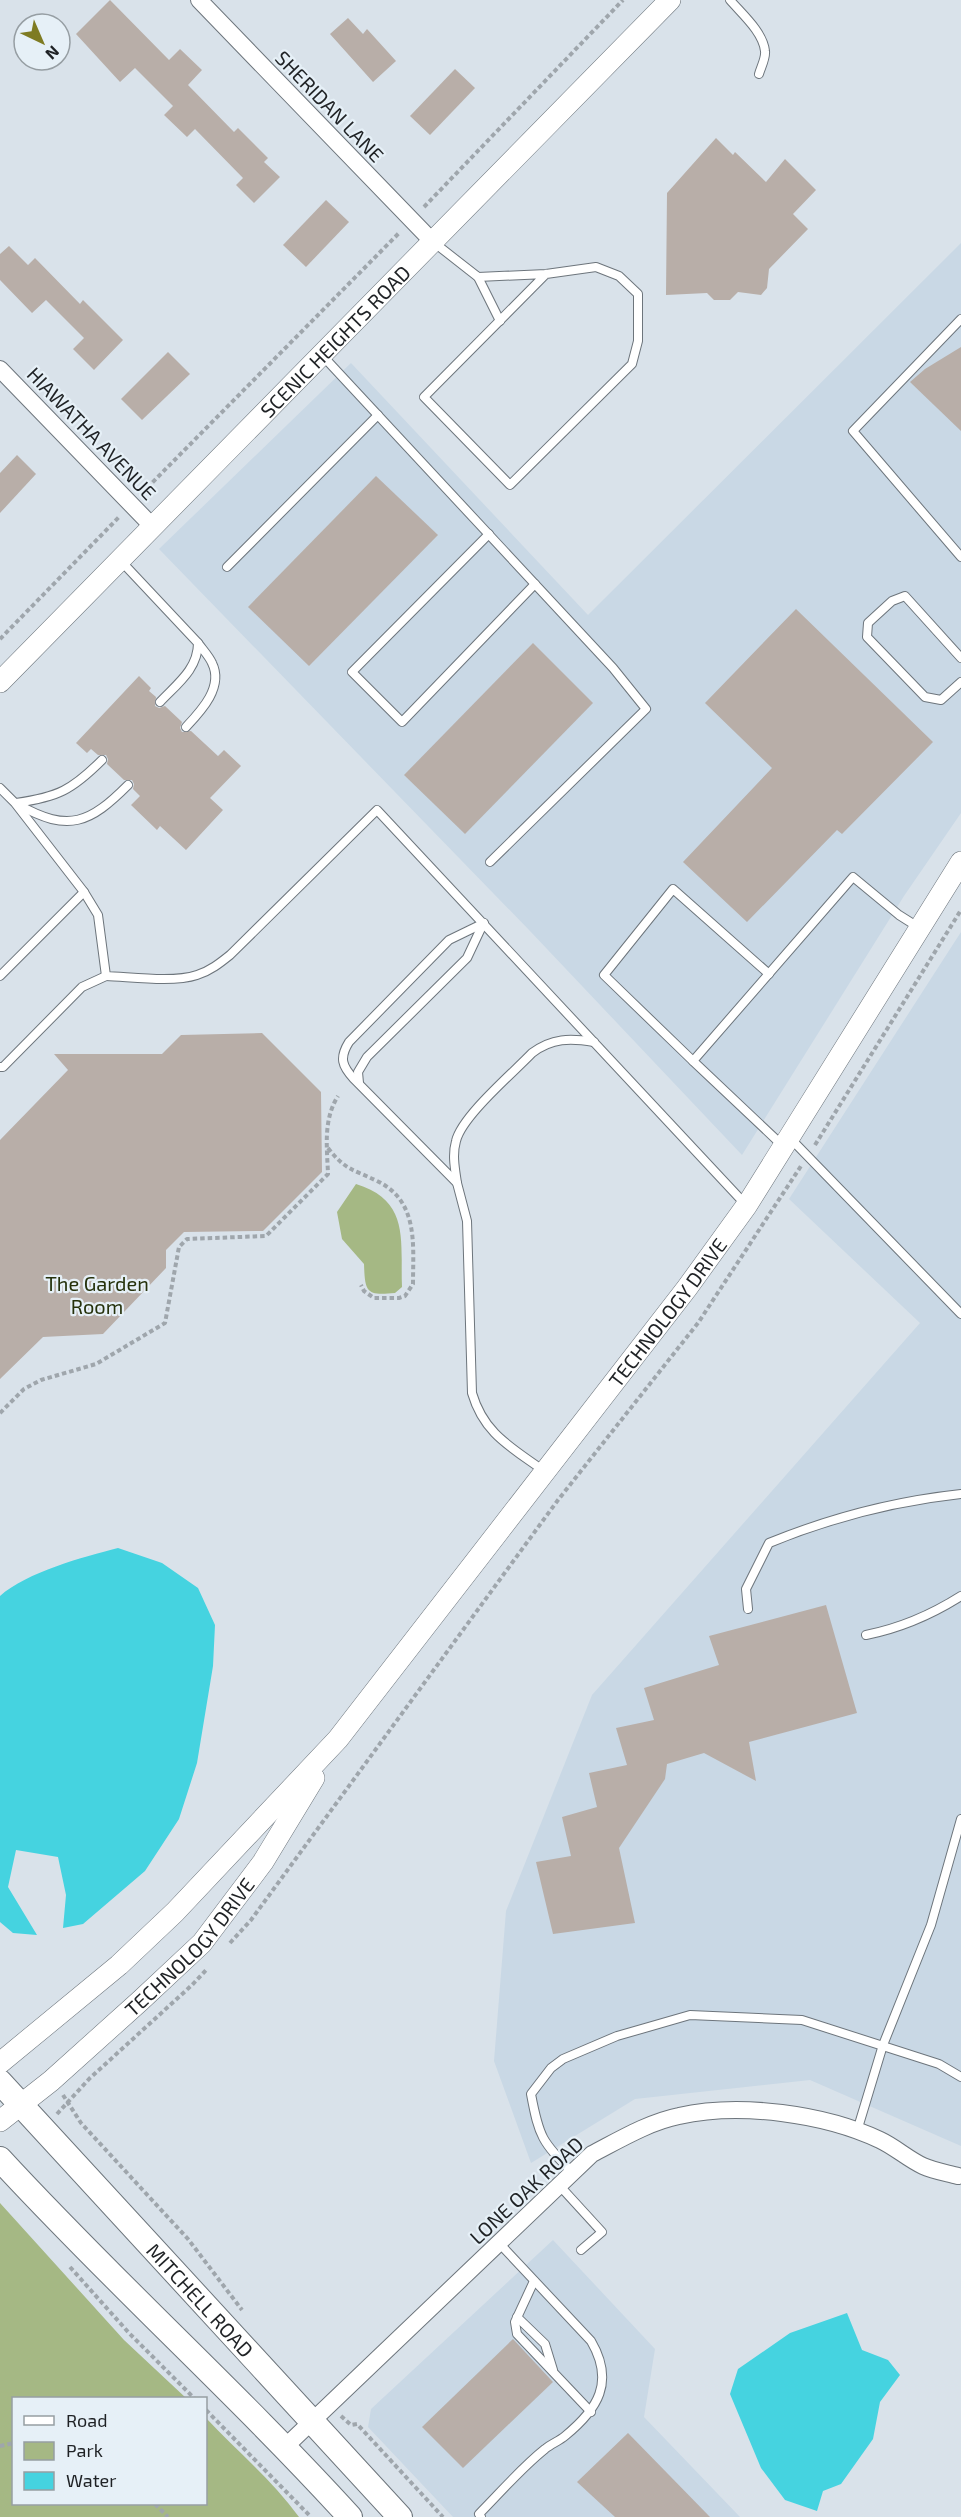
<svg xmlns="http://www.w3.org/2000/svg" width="961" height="2517" viewBox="0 0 961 2517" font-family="'Exo 2',sans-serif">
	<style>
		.built { fill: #c9d8e5 }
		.green { fill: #a5b884 }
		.water { fill: #45d3e0 }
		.building { fill: #b8aea8 }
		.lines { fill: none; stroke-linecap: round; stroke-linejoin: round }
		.service-casing { stroke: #6d757c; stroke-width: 10 }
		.minor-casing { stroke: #6d757c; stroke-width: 18 }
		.tertiary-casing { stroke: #6d757c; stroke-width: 22 }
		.secondary-casing { stroke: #6d757c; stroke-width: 26 }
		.path { stroke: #9fa6ac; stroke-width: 4; stroke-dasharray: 4.5 3; stroke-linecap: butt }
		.service { stroke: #fff; stroke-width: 8 }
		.minor { stroke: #fff; stroke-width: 16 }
		.tertiary { stroke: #fff; stroke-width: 21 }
		.secondary { stroke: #fff; stroke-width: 24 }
		.labels { text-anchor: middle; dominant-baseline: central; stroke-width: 4.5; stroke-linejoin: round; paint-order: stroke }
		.street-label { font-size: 20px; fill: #1f2225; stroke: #e6f0f7 }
		.park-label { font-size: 20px; fill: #25310b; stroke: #e6f0f7 }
	</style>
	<rect width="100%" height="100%" fill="#d9e2ea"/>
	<!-- built -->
	<g class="built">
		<polygon points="961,243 961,813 904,896 742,1155 530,931 159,549 351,363 588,615"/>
		<polygon points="961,932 961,2146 810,2080 635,2099 531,2163 494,2061 506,1911 592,1695 920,1323 789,1199"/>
		<polygon points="553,2240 655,2349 644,2417 740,2517 453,2517 368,2427 371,2409"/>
	</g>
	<!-- green -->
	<g class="green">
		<path d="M356,1184C411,1201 400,1242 402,1287L395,1293C366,1296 365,1292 364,1264L342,1239L337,1212Z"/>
		<path d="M0,2203L124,2340L186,2398H14V2504H206V2418C237,2451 272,2480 299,2517H0Z"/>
	</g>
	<!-- water -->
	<g class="water">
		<path d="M118,1548L162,1563L198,1588L215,1625L213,1666L197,1763L179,1819L145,1871L83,1924L63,1928L66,1895L58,1857L16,1850L8,1887L37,1935L13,1933L0,1922V1596C27,1572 83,1557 118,1548Z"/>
		<polygon points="847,2313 862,2350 888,2360 900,2375 880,2402 873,2439 841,2484 823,2491 817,2511 785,2500 761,2468 730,2394 738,2369 790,2333"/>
	</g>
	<!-- building -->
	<g class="building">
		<polygon points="110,0 169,60 180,49 202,70 188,85 234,132 238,128 268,158 264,162 280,177 254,203 236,185 243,178 195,129 187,137 164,115 173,106 135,68 120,82 76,34"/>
		<polygon points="348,18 363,34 367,29 396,61 373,82 330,34"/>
		<polygon points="455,69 475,88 430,135 410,116"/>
		<polygon points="716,138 733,155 735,152 766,182 785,159 816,190 793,214 808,229 769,269 767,288 761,295 738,292 730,300 714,300 707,293 666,295 667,193"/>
		<polygon points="326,200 349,222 306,267 283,245"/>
		<polygon points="9,246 28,265 35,258 80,304 83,300 123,340 94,370 73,349 84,338 46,300 32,313 0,280 0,254"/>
		<polygon points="961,347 961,431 910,382 925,369"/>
		<polygon points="168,352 190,374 142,420 121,399"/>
		<polygon points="17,455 36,474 0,513 0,473"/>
		<polygon points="376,476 438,535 309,666 248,607"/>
		<polygon points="796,609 933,742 842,834 837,830 747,922 683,862 772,768 705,703"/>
		<polygon points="533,643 593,703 465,834 404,775"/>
		<polygon points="139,676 151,688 149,691 156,697 155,706 159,708 165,706 182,722 180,728 182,732 191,731 218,756 224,750 241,766 210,798 223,810 186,850 160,826 157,830 131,805 140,796 133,789 134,784 132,780 124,780 107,764 108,759 106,755 98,755 91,749 87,753 76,743"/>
		<polygon points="262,1033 321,1092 322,1172 263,1231 184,1232 166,1250 166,1268 103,1334 43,1337 0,1379 0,1140 68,1070 54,1054 162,1054 181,1035"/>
		<polygon points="826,1605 857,1713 749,1742 756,1781 704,1753 667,1764 665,1779 619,1848 635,1923 553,1934 536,1862 571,1856 562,1817 597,1807 589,1773 627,1765 616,1728 654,1720 644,1688 719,1665 709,1636"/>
		<polygon points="513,2339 553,2382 463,2468 422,2427"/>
		<polygon points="628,2433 710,2517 615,2517 577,2482"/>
	</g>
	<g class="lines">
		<defs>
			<g id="service">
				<path d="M730,0C742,14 763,32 765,51C766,58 761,67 759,74"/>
				<polyline points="432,241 478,277 546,274 596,267 619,276 638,294 638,341 632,364 510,485 424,397 546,274"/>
				<polyline points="478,277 500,321"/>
				<polyline points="961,319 853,431 961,557"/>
				<polyline points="321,354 613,668 646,709 490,862"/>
				<polyline points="489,534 352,672 402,722 535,584"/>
				<path d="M120,560L198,643C198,669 177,684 160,702"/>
				<polyline points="227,567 378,415"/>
				<polyline points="961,658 905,596 892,601 868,623 867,637 925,697 941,700 961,682"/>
				<path d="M186,727C201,711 224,687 212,663C209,656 203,650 198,643"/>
				<path d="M0,788L15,803L84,892L98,915L106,976C132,977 173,983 197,975C210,971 220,963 230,955L377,810L746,1205"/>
				<path d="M16,803C58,797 72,790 102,760"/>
				<path d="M19,805C69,833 90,823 128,785"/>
				<path d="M484,923L449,940L349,1042C339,1058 342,1066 354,1079L457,1183L467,1221L472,1393C484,1434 511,1447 544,1471"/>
				<polyline points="0,976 84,892"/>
				<polyline points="693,1061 604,975 673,889 769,974"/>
				<polyline points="0,1067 3,1067 82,987 106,976"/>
				<polyline points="359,1083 358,1072 367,1057 467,958 483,924"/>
				<polyline points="790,1138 961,1314"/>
				<polyline points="784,1147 693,1061 853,877 899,915 918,927"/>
				<path d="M457,1183C455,1169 452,1155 456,1141C462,1116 513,1073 532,1053C552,1038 570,1038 594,1042"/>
				<path d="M748,1609L746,1589L769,1543C830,1518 896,1501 961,1494"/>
				<path d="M866,1635C901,1628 931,1615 961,1596"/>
				<polyline points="857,2131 883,2045 931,1925 961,1819"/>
				<path d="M573,2173C542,2142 539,2137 531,2094L551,2068L563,2059L617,2036L690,2015L802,2020L939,2064L961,2077"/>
				<polyline points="559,2185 602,2232 581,2250"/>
				<polyline points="534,2281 515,2322 517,2334 591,2412"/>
				<polyline points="517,2317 545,2344 553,2370"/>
				<path d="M481,2517L479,2514C500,2493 521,2468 545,2449C551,2444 559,2441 565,2436C598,2409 615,2382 591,2341L499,2243"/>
			</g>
			<g id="minor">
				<polyline points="199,0 432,241"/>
				<polyline points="0,369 153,527"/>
				<path d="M284,2448L592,2154C619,2140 649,2122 679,2116C740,2102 825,2114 880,2140C895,2147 908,2159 923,2166C934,2171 947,2173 958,2176"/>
			</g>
			<g id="tertiary">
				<path id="s1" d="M0,682L670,0"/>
				<path id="s2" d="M0,2063L119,1965L175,1912L338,1739L687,1288L747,1205L961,862"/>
				<path id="s3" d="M0,2121L51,2081L140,2001L202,1943L263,1862L314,1778"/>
			</g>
			<g id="secondary">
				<path id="s4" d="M0,2082L400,2517"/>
				<path d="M0,2159C113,2282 238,2394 350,2517"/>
			</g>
		</defs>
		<!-- service casing -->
		<use href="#service" class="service-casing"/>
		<!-- minor casing -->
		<use href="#minor" class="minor-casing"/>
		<!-- tertiary casing -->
		<use href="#tertiary" class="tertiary-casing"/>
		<!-- secondary casing -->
		<use href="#secondary" class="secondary-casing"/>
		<!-- path -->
		<g class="path">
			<polyline points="424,207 623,0"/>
			<polyline points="142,493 400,232"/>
			<polyline points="0,639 120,516"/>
			<polyline points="815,1145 961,910"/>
			<path d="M328,1148C346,1171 353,1169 377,1181C419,1201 413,1245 413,1284L405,1296L399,1298H374L364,1291L361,1285"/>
			<path d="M0,1413L24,1389L41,1380L96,1364L165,1323L179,1247L187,1239L266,1236L328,1174C327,1147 323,1120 338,1096"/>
			<polyline points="230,1943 251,1920 558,1500 698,1323 801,1166"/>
			<polyline points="63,2095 81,2123 188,2239 242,2310"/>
			<polyline points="57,2114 89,2079 192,1985 207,1969"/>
			<polyline points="70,2267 129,2333 194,2398"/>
			<polyline points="206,2410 311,2517"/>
			<polyline points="341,2416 351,2425 357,2424 443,2517"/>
			<polyline points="0,2446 14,2443"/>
			<polyline points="155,2504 168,2517"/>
		</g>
		<!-- service -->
		<use href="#service" class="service"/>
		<!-- minor -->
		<use href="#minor" class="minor"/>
		<!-- tertiary -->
		<use href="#tertiary" class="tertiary"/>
		<!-- secondary -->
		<use href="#secondary" class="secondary"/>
	</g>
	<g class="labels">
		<!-- street labels -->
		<g class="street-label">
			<text transform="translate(330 106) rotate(46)">SHERIDAN LANE</text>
			<text stroke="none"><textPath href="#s1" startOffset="478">SCENIC HEIGHTS ROAD</textPath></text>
			<text transform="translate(92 433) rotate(46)">HIAWATHA AVENUE</text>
			<text stroke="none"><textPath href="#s2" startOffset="1008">TECHNOLOGY DRIVE</textPath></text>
			<text stroke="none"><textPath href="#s3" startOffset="258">TECHNOLOGY DRIVE</textPath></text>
			<text transform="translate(526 2190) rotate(-43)">LONE OAK ROAD</text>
			<text stroke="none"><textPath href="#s4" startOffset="296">MITCHELL ROAD</textPath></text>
		</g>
		<!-- park labels -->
		<g class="park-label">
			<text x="97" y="1283">The Garden<tspan x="97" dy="23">Room</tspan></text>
		</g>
	</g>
	<!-- legend -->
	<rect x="12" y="2397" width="195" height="108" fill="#e6f0f7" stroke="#969ea3" stroke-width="1.5"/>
	<rect x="24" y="2416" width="30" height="9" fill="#ffffff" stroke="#969ea3" stroke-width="1.5"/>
	<text x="66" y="2427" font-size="18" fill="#1f2225">Road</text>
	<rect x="24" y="2442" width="30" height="18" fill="#a5b884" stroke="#969ea3" stroke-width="1.5"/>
	<text x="66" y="2457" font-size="18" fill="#1f2225">Park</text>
	<rect x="24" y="2472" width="30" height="18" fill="#45d3e0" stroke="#969ea3" stroke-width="1.5"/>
	<text x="66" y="2487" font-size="18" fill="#1f2225">Water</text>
	<!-- north arrow -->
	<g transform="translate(42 42) rotate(136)"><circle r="28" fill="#e6f0f7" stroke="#969ea3" stroke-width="1.5"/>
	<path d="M0-4.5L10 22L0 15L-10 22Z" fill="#7e7b22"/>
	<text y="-9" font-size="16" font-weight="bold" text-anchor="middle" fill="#1f2225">N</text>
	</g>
</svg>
